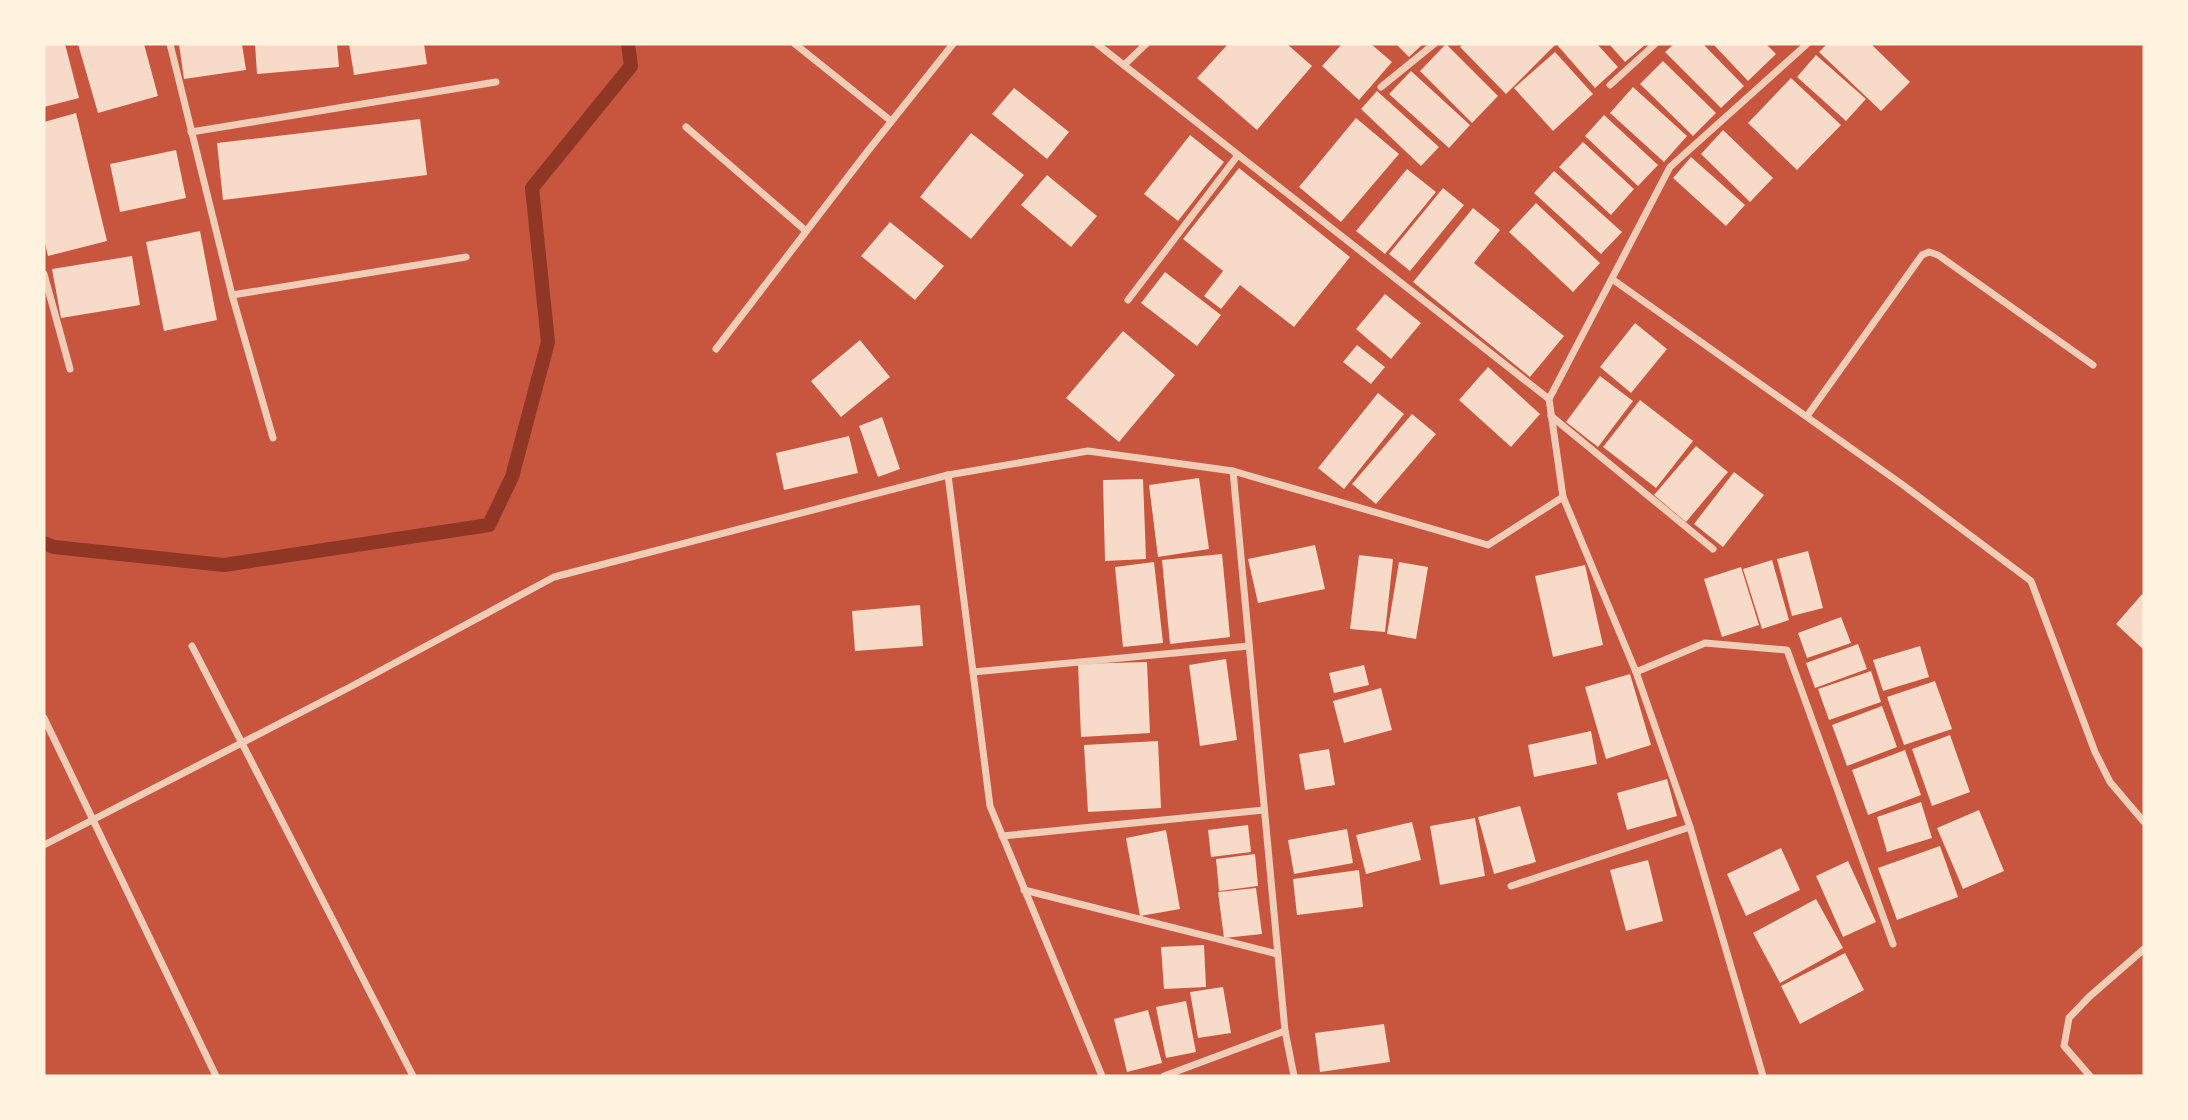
<svg xmlns="http://www.w3.org/2000/svg" width="2188" height="1120" viewBox="0 0 2188 1120" font-family="'Roboto Condensed',sans-serif">
	<style>
		.lines { fill: none; stroke-linecap: round; stroke-linejoin: round }
		.stream { stroke: #8f3625; stroke-width: 14 }
		.building { fill: #f7dbc8 }
		.minor { stroke: #f1ccb7; stroke-width: 7 }
	</style>
	<rect width="100%" height="100%" fill="#c8553d"/>
	<g class="lines">
		<!-- stream -->
		<polyline class="stream" points="44,543 54,547 224,565 489,525 512,477 548,342 532,188 631,66 628,44"/>
	</g>
	<!-- building -->
	<g class="building">
		<polygon points="44,44 65,44 79,98 44,107"/>
		<polygon points="78,44 144,44 158,96 98,113"/>
		<polygon points="179,44 242,44 246,70 184,79"/>
		<polygon points="255,44 337,44 339,67 257,74"/>
		<polygon points="349,44 424,44 427,64 354,75"/>
		<polygon points="1228,44 1287,44 1312,66 1257,130 1197,78"/>
		<polygon points="1342,44 1371,44 1392,62 1359,100 1322,66"/>
		<polygon points="1396,44 1423,44 1409,57"/>
		<polygon points="1446,44 1498,96 1472,123 1420,71"/>
		<polygon points="1463,44 1556,44 1506,94 1460,47"/>
		<polygon points="1560,44 1597,44 1618,67 1595,88 1558,46"/>
		<polygon points="1609,44 1646,44 1625,62"/>
		<polygon points="1674,44 1703,44 1744,86 1721,108 1665,52"/>
		<polygon points="1713,44 1766,44 1776,54 1748,81"/>
		<polygon points="1827,44 1871,44 1910,82 1881,111 1819,52"/>
		<polygon points="1555,52 1593,94 1553,131 1514,88"/>
		<polygon points="1816,55 1866,99 1846,121 1797,77"/>
		<polygon points="1663,61 1716,113 1693,136 1640,84"/>
		<polygon points="1411,71 1470,125 1449,148 1389,94"/>
		<polygon points="1791,78 1841,125 1797,170 1748,123"/>
		<polygon points="1633,87 1687,136 1664,162 1610,113"/>
		<polygon points="1014,88 1069,132 1047,159 992,114"/>
		<polygon points="1377,91 1439,147 1421,166 1361,109"/>
		<polygon points="76,113 107,241 48,256 44,239 44,122"/>
		<polygon points="1604,115 1658,165 1638,186 1585,136"/>
		<polygon points="1356,118 1399,154 1341,222 1299,187"/>
		<polygon points="420,119 427,175 223,200 217,143"/>
		<polygon points="1723,130 1773,178 1750,202 1701,154"/>
		<polygon points="971,133 1024,175 971,239 920,197"/>
		<polygon points="1190,135 1224,162 1178,221 1144,194"/>
		<polygon points="1583,142 1634,189 1611,215 1559,167"/>
		<polygon points="176,150 186,198 120,212 110,164"/>
		<polygon points="1691,157 1745,205 1726,226 1673,178"/>
		<polygon points="1239,168 1350,257 1294,327 1240,285 1221,309 1204,296 1223,271 1183,239"/>
		<polygon points="1407,169 1436,192 1385,254 1356,231"/>
		<polygon points="1554,171 1622,232 1601,254 1534,193"/>
		<polygon points="1047,175 1097,216 1071,247 1021,205"/>
		<polygon points="1443,188 1464,205 1410,271 1389,254"/>
		<polygon points="1536,203 1600,263 1573,292 1509,232"/>
		<polygon points="1473,208 1500,230 1474,263 1564,336 1530,377 1413,282"/>
		<polygon points="890,222 944,266 915,300 861,256"/>
		<polygon points="200,231 217,320 164,331 146,242"/>
		<polygon points="132,256 140,305 61,318 52,269"/>
		<polygon points="1165,272 1221,315 1197,346 1141,303"/>
		<polygon points="1385,294 1421,323 1391,359 1356,329"/>
		<polygon points="1635,323 1667,349 1631,393 1600,367"/>
		<polygon points="1123,331 1175,375 1119,442 1066,398"/>
		<polygon points="860,340 890,377 841,417 811,381"/>
		<polygon points="1357,345 1385,367 1371,384 1343,362"/>
		<polygon points="1488,367 1540,414 1511,447 1459,400"/>
		<polygon points="1600,376 1633,401 1598,447 1566,422"/>
		<polygon points="1378,393 1404,414 1344,489 1318,468"/>
		<polygon points="1640,400 1693,441 1656,488 1603,447"/>
		<polygon points="1412,414 1436,434 1376,504 1352,484"/>
		<polygon points="882,417 900,469 878,477 859,426"/>
		<polygon points="849,436 858,473 784,490 776,453"/>
		<polygon points="1696,446 1728,472 1686,522 1654,495"/>
		<polygon points="1734,472 1764,495 1723,547 1694,524"/>
		<polygon points="1199,478 1209,549 1158,557 1149,485"/>
		<polygon points="1143,479 1146,559 1105,561 1103,480"/>
		<polygon points="1315,545 1325,589 1258,603 1248,559"/>
		<polygon points="1808,551 1823,608 1792,616 1777,559"/>
		<polygon points="1222,554 1230,637 1170,644 1162,560"/>
		<polygon points="1359,555 1393,559 1385,632 1350,629"/>
		<polygon points="1772,560 1789,620 1762,629 1743,569"/>
		<polygon points="1154,562 1163,643 1123,647 1115,567"/>
		<polygon points="1399,562 1428,567 1416,639 1387,634"/>
		<polygon points="1585,565 1603,645 1553,657 1535,576"/>
		<polygon points="1741,567 1759,625 1722,637 1704,579"/>
		<polygon points="2144,592 2144,650 2116,624"/>
		<polygon points="920,605 923,646 855,651 852,611"/>
		<polygon points="1841,617 1851,643 1807,658 1798,633"/>
		<polygon points="1858,644 1867,669 1815,688 1806,663"/>
		<polygon points="1920,646 1929,677 1883,691 1873,660"/>
		<polygon points="1226,659 1237,740 1200,746 1189,665"/>
		<polygon points="1147,662 1150,733 1081,737 1078,664"/>
		<polygon points="1364,665 1369,685 1334,693 1329,673"/>
		<polygon points="1871,671 1881,702 1829,720 1818,689"/>
		<polygon points="1630,674 1651,745 1606,759 1585,687"/>
		<polygon points="1935,681 1952,729 1904,745 1887,697"/>
		<polygon points="1381,688 1392,730 1344,743 1333,701"/>
		<polygon points="1882,706 1897,747 1847,766 1832,725"/>
		<polygon points="1591,731 1597,764 1534,777 1528,745"/>
		<polygon points="1950,735 1970,792 1932,806 1912,749"/>
		<polygon points="1158,741 1161,808 1088,812 1084,745"/>
		<polygon points="1329,749 1335,785 1305,790 1299,754"/>
		<polygon points="1905,750 1921,795 1868,815 1852,770"/>
		<polygon points="1667,779 1677,816 1627,830 1617,793"/>
		<polygon points="1921,802 1932,838 1887,852 1877,817"/>
		<polygon points="1520,806 1536,862 1494,874 1478,817"/>
		<polygon points="1979,810 2004,871 1963,889 1937,828"/>
		<polygon points="1475,818 1485,876 1440,885 1430,826"/>
		<polygon points="1412,822 1421,860 1366,874 1356,835"/>
		<polygon points="1248,825 1251,852 1211,857 1208,830"/>
		<polygon points="1347,829 1353,863 1294,874 1288,840"/>
		<polygon points="1166,830 1180,909 1140,916 1126,838"/>
		<polygon points="1940,846 1958,897 1897,920 1878,868"/>
		<polygon points="1781,848 1800,890 1746,916 1727,874"/>
		<polygon points="1255,854 1258,886 1219,891 1216,859"/>
		<polygon points="1648,860 1663,921 1626,931 1610,870"/>
		<polygon points="1848,861 1876,922 1843,937 1816,876"/>
		<polygon points="1359,870 1363,907 1297,915 1293,879"/>
		<polygon points="1256,888 1262,934 1224,938 1218,892"/>
		<polygon points="1816,899 1843,948 1780,983 1753,933"/>
		<polygon points="1204,945 1206,987 1164,989 1161,947"/>
		<polygon points="1845,953 1864,990 1800,1024 1781,986"/>
		<polygon points="1223,987 1231,1033 1198,1038 1190,992"/>
		<polygon points="1186,1001 1196,1052 1166,1058 1156,1007"/>
		<polygon points="1148,1010 1162,1063 1127,1072 1114,1019"/>
		<polygon points="1384,1024 1390,1062 1320,1072 1315,1033"/>
	</g>
	<g class="lines">
		<!-- minor -->
		<g class="minor">
			<polyline points="170,44 232,295 273,438"/>
			<polyline points="795,44 891,121"/>
			<polyline points="1097,44 1549,399"/>
			<polyline points="1124,65 1146,44"/>
			<polyline points="1610,85 1655,44"/>
			<polyline points="1381,87 1434,44"/>
			<polyline points="686,127 806,231"/>
			<polyline points="191,132 496,82"/>
			<polyline points="44,274 70,369"/>
			<polyline points="1612,279 1903,485 2031,581 2095,752 2110,782 2144,822"/>
			<polyline points="232,295 466,257"/>
			<polyline points="1128,300 1238,155"/>
			<polyline points="716,349 867,152 953,44"/>
			<polyline points="1551,416 1713,549"/>
			<polyline points="1807,416 1922,255 1929,252 1938,255 2093,365"/>
			<polyline points="1233,471 1285,1031 1294,1076"/>
			<polyline points="948,475 990,806 1102,1076"/>
			<polyline points="192,646 413,1076"/>
			<polyline points="973,672 1249,646"/>
			<polyline points="1636,672 1705,643 1787,650 1893,944"/>
			<polyline points="44,718 216,1076"/>
			<polyline points="1002,836 1264,810"/>
			<polyline points="44,845 352,686 554,577 948,475 1088,451 1233,471 1488,545 1563,497"/>
			<polyline points="1511,886 1690,827"/>
			<polyline points="1024,890 1277,954"/>
			<polyline points="1164,1076 1285,1031"/>
			<polyline points="1763,1076 1690,827 1636,672 1563,497 1549,399 1670,167 1807,44"/>
			<polyline points="2090,1076 2064,1046 2069,1018 2089,997 2144,949"/>
		</g>
	</g>
	<!-- border -->
	<rect width="2188" height="1120" fill="none" stroke="#fff3e0" stroke-width="91"/>
</svg>
